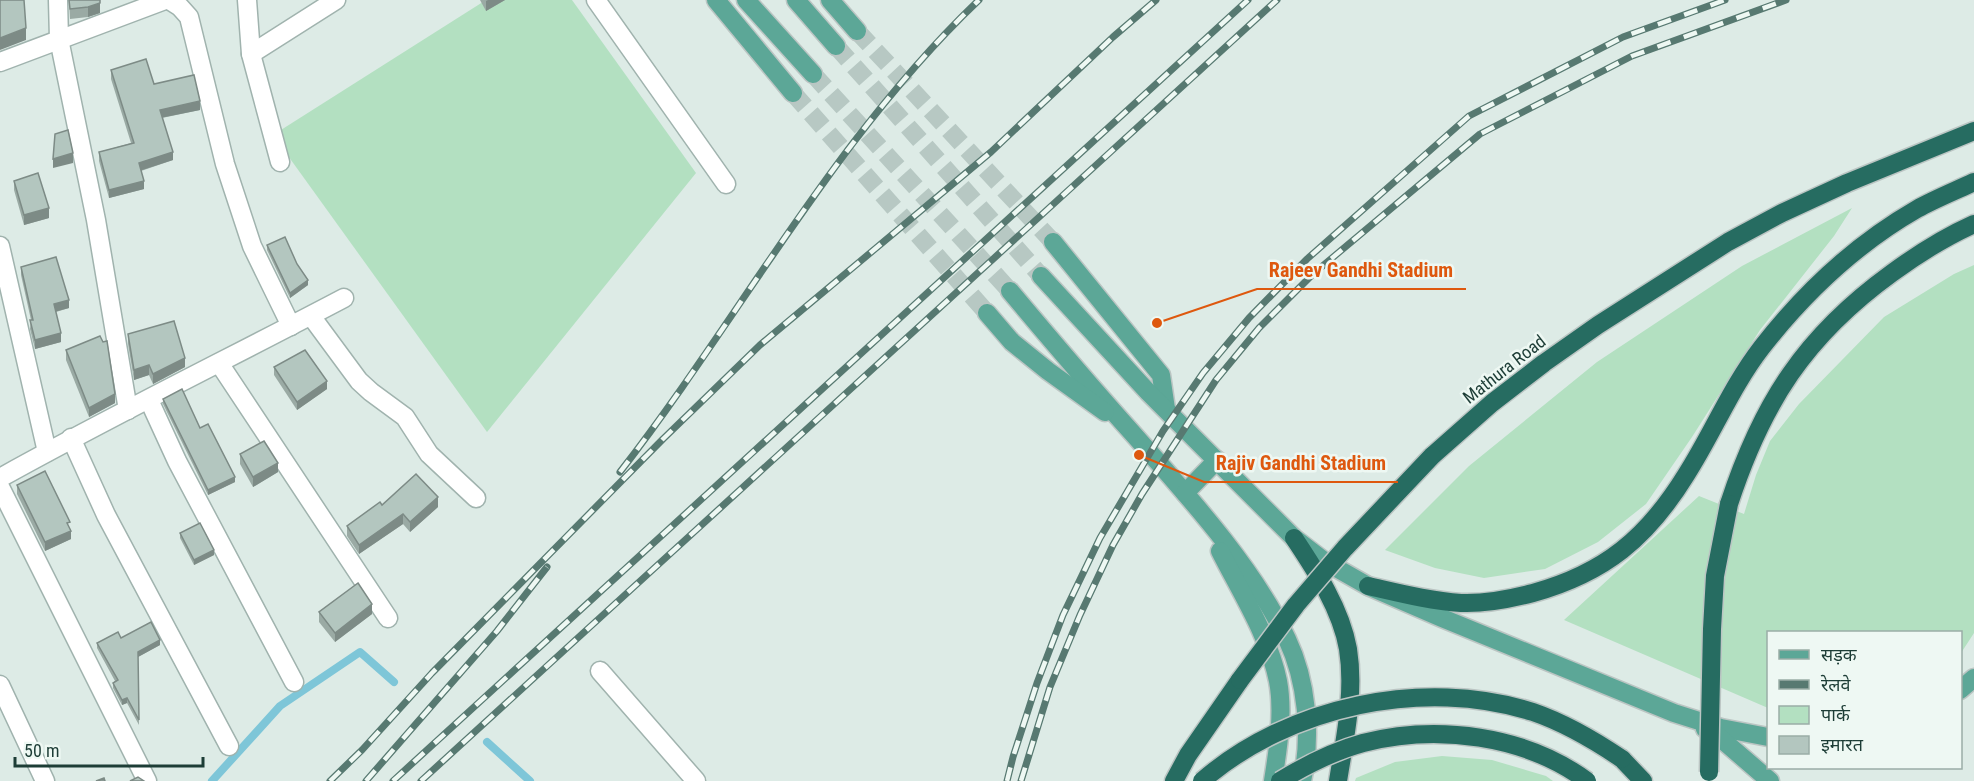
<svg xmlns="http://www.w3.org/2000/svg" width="1974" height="781" viewBox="0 0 1974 781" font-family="'Roboto Condensed','Noto Sans Devanagari',sans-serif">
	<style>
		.green { fill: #b3e0c1 }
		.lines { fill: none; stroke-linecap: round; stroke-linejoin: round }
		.stream { stroke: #7ec6d8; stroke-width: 8 }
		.major-tunnel { stroke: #b7c8c3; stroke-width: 18; stroke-dasharray: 18 9; stroke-linecap: butt }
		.minor-casing { stroke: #a0b3ae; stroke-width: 21 }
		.major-casing { stroke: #bbc5c3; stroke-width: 21 }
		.highway-casing { stroke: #bbc5c3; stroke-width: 21 }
		.minor { stroke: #fff; stroke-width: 18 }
		.major { stroke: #5ca797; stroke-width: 18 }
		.highway { stroke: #266c61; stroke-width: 18 }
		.rail-casing { stroke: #577971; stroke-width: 7 }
		.rail { stroke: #eef8f3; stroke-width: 4.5; stroke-dasharray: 14; stroke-linecap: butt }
		.highway-bridge-casing { stroke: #bbc5c3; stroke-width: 21; stroke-linecap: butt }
		.highway-bridge { stroke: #266c61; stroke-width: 18 }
		.wall { fill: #9aaaa4 }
		.shaded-wall { fill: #7d8b86 }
		.building { fill: #b3c6bf; stroke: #7d8b86; stroke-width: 1.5 }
		.labels { text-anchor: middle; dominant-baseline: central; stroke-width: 5; stroke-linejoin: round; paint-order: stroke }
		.street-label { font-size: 18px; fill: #1d3d36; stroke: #eef8f3 }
		.leader { fill: none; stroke: #de580e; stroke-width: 2 }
		.callout-dot { fill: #de580e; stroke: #eef8f3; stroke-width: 2 }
		.callout-label { font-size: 20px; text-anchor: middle; font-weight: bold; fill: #de580e; stroke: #eef8f3; stroke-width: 5; stroke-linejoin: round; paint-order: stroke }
	</style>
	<rect width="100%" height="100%" fill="#ddebe6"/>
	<!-- green -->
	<g class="green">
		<polygon points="486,0 572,0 696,173 487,432 273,135"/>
		<polygon points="1852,208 1834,236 1760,330 1692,437 1646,504 1598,542 1545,569 1484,578 1435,568 1385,550 1469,466 1597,362 1742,266"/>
		<polygon points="1974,265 1974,633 1961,653 1960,632 1768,632 1768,708 1564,620 1699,496 1744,514 1756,475 1770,441 1799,404 1884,317 1954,274"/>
		<polygon points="1442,756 1492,760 1546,776 1553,781 1355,781 1356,778 1395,762"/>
	</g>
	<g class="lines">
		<!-- stream -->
		<g class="stream">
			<polyline points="487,742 530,781"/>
			<polyline points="212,781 280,706 360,652 394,682"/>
		</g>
		<!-- major-tunnel -->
		<g class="major-tunnel">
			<polyline points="857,31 1053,242"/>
			<polyline points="836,46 1041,276"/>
			<polyline points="813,74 1010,291"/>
			<polyline points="793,93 987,313"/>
		</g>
		<defs>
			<g id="minor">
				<polyline points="58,0 59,39 96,220 128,410"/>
				<polyline points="169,0 180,7 189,17 225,164 252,246 291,326"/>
				<polyline points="247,0 251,54 280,162"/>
				<polyline points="596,0 726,184"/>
				<polyline points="251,54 336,0"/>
				<polyline points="0,62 165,0"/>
				<polyline points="0,246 47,452"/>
				<polyline points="311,316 359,381 371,392 405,417 429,454 476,498"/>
				<polyline points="219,363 388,618"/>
				<polyline points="149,400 177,461 294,682"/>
				<polyline points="71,438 106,515 229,746"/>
				<path d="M0,478C113,415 230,358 344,298"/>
				<polyline points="0,487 147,781"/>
				<polyline points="600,671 696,781"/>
				<polyline points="0,685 45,781"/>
			</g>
			<g id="major">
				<polyline points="716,0 793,93"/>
				<polyline points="746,0 813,74"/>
				<polyline points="796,0 836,46"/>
				<polyline points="830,0 857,31"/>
				<polyline points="1053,242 1161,375 1166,409"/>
				<polyline points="1041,276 1148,392 1294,538 1324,561 1368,586 1442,618 1674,713 1721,728 1768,737"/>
				<path d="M1010,291C1051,340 1092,388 1135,436C1187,495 1253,567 1287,639C1307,681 1312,735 1302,781"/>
				<polyline points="987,313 1012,342 1048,371 1105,412"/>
				<polyline points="1185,493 1217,460"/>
				<path d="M1220,551C1240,591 1269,636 1278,681C1284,713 1278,749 1273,781"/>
				<polyline points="1960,690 1974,678"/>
				<polyline points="1705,729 1719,737 1770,781"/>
			</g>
			<g id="highway">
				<polyline points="1432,456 1492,403 1544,363 1598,325 1728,242 1782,213 1847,183 1974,131"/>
				<path d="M1729,504C1762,403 1805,336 1892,273C1918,254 1945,237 1974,224"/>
				<path d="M1294,538C1316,571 1341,609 1348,649C1355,693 1345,737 1338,781"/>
				<path d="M1368,586C1399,593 1430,601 1461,603C1485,604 1510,599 1533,593C1605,573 1647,538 1686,475C1713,433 1731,387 1762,347C1805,292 1856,244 1917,209C1935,199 1955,191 1974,182"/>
				<polyline points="1622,759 1643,781"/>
				<polyline points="1174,781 1188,755 1240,680"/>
			</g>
		</defs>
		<!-- minor casing -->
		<use href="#minor" class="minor-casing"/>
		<!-- major casing -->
		<use href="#major" class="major-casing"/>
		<!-- highway casing -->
		<use href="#highway" class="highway-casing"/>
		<!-- minor -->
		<use href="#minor" class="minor"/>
		<!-- major -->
		<use href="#major" class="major"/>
		<!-- highway -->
		<use href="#highway" class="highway"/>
		<defs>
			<g id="rail">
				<path d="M620,472C741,316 835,137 979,0"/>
				<polyline points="330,781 362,750 432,673 663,439 760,345 991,152 1113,37 1156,0"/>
				<polyline points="366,781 497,631 547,567"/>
				<polyline points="393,781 1248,0"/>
				<polyline points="421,781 1277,0"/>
				<polyline points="1007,781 1013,757 1037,683 1063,615 1100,538 1163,431 1203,373 1249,318 1307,259 1469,116 1623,37 1725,0"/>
				<polyline points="1021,781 1050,687 1080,615 1113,545 1142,494 1216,380 1259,328 1313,274 1480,134 1632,56 1786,0"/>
			</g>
		</defs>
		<!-- rail casing -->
		<use href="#rail" class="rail-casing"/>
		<!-- rail -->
		<use href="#rail" class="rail"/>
		<defs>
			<g id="highway-bridge">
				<polyline points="1240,680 1296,605 1345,548 1432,456"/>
				<polyline points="1709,772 1712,629 1715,576 1729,504"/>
				<path d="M1202,781C1288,706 1424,677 1533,712C1565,723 1594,740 1622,759"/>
				<path d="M1280,781C1306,765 1334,751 1363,743C1437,724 1525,735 1587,781"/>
			</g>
		</defs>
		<!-- highway-bridge casing -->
		<use href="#highway-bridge" class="highway-bridge-casing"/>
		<!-- highway-bridge -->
		<use href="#highway-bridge" class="highway-bridge"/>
	</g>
	<!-- wall -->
	<g class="wall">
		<polygon points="69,0 100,0 100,13 88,17 70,19"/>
		<polygon points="480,0 505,0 486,11"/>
		<polygon points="111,70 154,84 200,110 162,118 173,160 141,171 144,189 109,198 99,161 99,152 131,143 111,79"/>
		<polygon points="14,181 49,218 24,225 14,190"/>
		<polygon points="267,245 297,264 308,285 290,298 267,250"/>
		<polygon points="21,267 69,308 56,312 61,342 35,349 30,329 31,320 21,275"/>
		<polygon points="128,334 185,367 153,384 149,375 134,380 128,344"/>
		<polygon points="103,342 115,403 89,417 66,360 66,350"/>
		<polygon points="274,367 327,389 297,410 274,375"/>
		<polygon points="163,399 200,428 235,482 208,495 163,404"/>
		<polygon points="240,454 278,472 253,487 240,464"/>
		<polygon points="17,485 70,529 71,539 45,551 17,494"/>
		<polygon points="438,507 410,532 403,524 359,554 347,536 347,526"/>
		<polygon points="180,533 214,555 194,565 180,538"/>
		<polygon points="319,612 372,614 335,642 319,622"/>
		<polygon points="121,638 160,645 138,657 139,725 127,703 122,705 113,688 113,683 115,681 97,648 97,643"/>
	</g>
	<!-- shaded-wall -->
	<g class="shaded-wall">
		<polygon points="488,0 505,0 486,11 486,1"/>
		<polygon points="100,3 100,13 88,17 88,7"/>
		<polygon points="26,28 26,40 0,50 0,38"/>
		<polygon points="200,101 200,110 160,118 160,110"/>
		<polygon points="173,152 173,160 139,171 139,163"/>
		<polygon points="73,153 73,163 53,168 53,159"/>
		<polygon points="144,181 144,189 109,198 109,190"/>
		<polygon points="49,208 49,218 24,225 24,215"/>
		<polygon points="308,280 308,285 290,298 290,293"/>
		<polygon points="69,300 69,308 54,312 54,304"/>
		<polygon points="61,333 61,342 35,349 35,340"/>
		<polygon points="185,358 185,367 153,384 153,374"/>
		<polygon points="149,365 149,375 134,380 134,370"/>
		<polygon points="327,381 327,389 297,410 297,402"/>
		<polygon points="115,394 115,403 89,417 89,408"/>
		<polygon points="278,463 278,472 253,487 253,477"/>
		<polygon points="235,477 235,482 208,495 208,490"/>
		<polygon points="438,497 438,507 410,532 410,522"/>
		<polygon points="403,514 403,524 359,554 359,545"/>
		<polygon points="71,531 71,539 45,551 45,542"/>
		<polygon points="214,550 214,555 194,565 194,560"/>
		<polygon points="372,604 372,614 335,642 335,633"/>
		<polygon points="160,640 160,645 138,657 138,652"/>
		<polygon points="127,698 127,703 122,705 122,700"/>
	</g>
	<!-- building -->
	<g class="building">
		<polygon points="0,0 24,0 26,28 0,38"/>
		<polygon points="69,0 100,0 100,3 88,7 70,9"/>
		<polygon points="146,59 154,84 194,75 200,101 160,110 173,152 139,163 144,181 109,190 99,152 134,143 111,70"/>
		<polygon points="68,130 73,153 53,159 55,134"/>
		<polygon points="38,173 49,208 24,215 14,181"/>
		<polygon points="285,237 297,264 308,280 290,293 267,245"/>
		<polygon points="56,257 69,300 54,304 61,333 35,340 30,320 33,320 21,267"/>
		<polygon points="174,321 185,358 153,374 149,365 134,370 128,334"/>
		<polygon points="100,336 103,342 107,341 115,394 89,408 66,350"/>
		<polygon points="305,350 327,381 297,402 274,367"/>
		<polygon points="182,389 200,428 208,424 235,477 208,490 163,399"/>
		<polygon points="264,441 278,463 253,477 240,454"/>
		<polygon points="45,471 70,522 67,523 71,531 45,542 17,485"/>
		<polygon points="416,474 438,497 410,522 403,514 359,545 347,526 380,502 382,505"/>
		<polygon points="200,523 214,550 194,560 180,533"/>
		<polygon points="358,583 372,604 335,633 319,612"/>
		<polygon points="151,622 160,640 138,652 139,720 127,698 122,700 113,683 118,680 97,643 118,632 121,638"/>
		<polygon points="138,777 144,781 130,781"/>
		<polygon points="104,778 105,781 96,781"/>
	</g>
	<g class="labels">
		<!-- street labels -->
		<g class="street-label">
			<text transform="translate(1504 369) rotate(-38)">Mathura Road</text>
		</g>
	</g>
	<!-- callouts -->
	<path class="leader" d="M1157 323L1257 289H1466M1139 455L1204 482H1398"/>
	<g class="callout-dot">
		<circle cx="1157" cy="323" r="6"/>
		<circle cx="1139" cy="455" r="6"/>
	</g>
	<g class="callout-label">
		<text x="1361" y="277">Rajeev Gandhi Stadium</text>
		<text x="1301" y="470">Rajiv Gandhi Stadium</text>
	</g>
	<!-- legend -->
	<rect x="1767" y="631" width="195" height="138" fill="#eef8f3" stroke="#9aada7" stroke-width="1.5"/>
	<rect x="1779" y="650" width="30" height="9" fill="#5ca797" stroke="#9aada7" stroke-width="1.5"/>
	<text x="1821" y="661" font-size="18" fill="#1d3d36">सड़क</text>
	<rect x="1779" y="680" width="30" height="9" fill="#577971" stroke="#9aada7" stroke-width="1.5"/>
	<text x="1821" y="691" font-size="18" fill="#1d3d36">रेलवे</text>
	<rect x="1779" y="706" width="30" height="18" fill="#b3e0c1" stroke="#9aada7" stroke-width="1.5"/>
	<text x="1821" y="721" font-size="18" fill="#1d3d36">पार्क</text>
	<rect x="1779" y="736" width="30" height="18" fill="#b3c6bf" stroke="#9aada7" stroke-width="1.5"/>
	<text x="1821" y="751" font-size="18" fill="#1d3d36">इमारत</text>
	<!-- scale -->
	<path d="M15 757v9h188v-9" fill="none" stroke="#1d3d36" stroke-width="3"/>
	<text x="24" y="757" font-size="18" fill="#1d3d36" stroke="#eef8f3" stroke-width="4.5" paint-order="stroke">50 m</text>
</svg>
